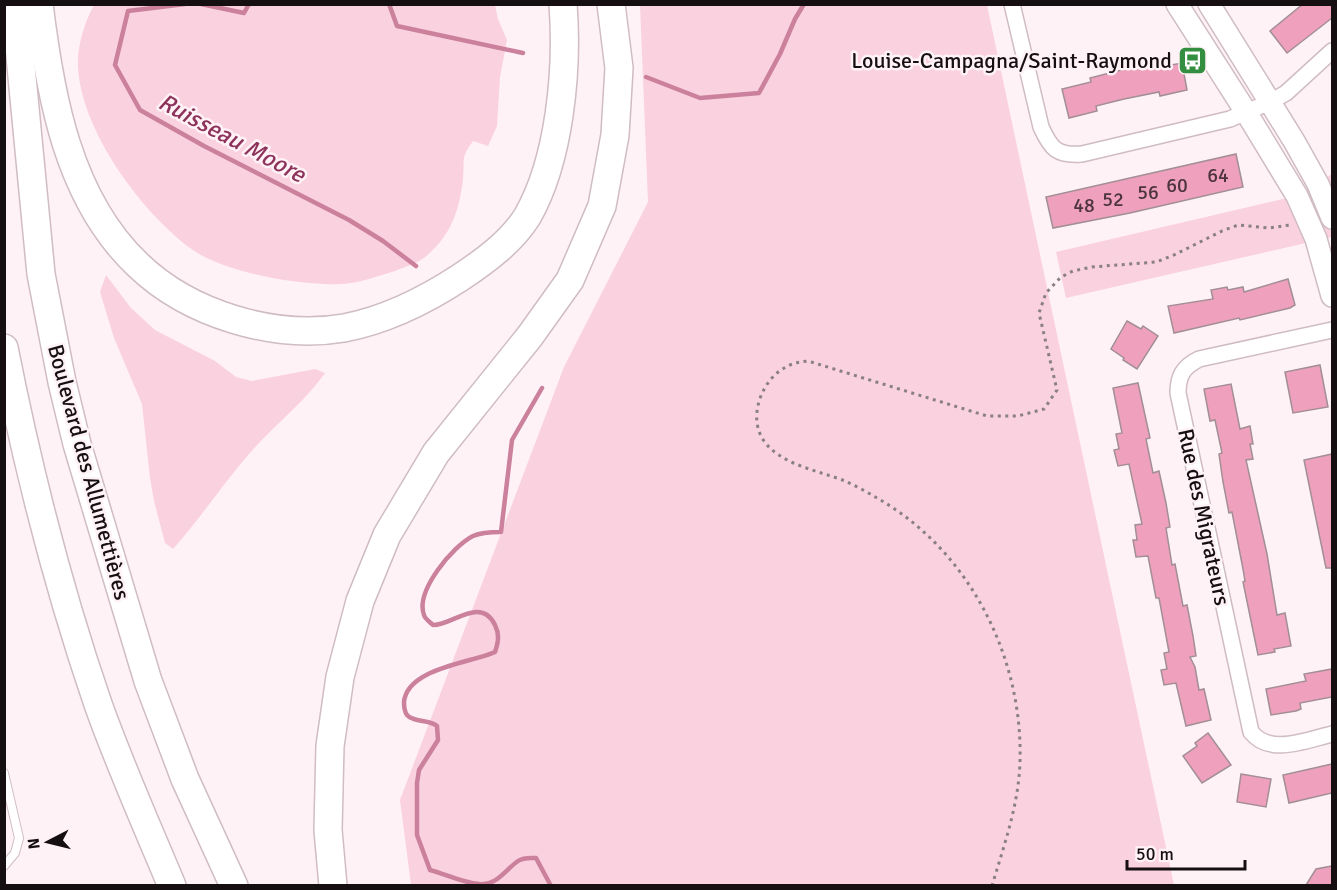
<svg xmlns="http://www.w3.org/2000/svg" width="1337" height="890" viewBox="0 0 1337 890" font-family="Signika,sans-serif">
	<style>
		.green { fill: #fad1df }
		.lines { fill: none; stroke-linecap: round; stroke-linejoin: round }
		.stream { stroke: #cb809c; stroke-width: 4.5 }
		.building { fill: #eea0bd; stroke: #a28f95; stroke-width: 1.5 }
		.lane-casing { stroke: #d0bcc3; stroke-width: 10 }
		.street-casing { stroke: #d0bcc3; stroke-width: 18 }
		.secondary-casing { stroke: #d0bcc3; stroke-width: 24 }
		.highway-casing { stroke: #d0bcc3; stroke-width: 30 }
		.path { stroke: #8a8083; stroke-width: 3; stroke-dasharray: 3 4.5; stroke-linecap: butt }
		.lane { stroke: #fff; stroke-width: 8 }
		.street { stroke: #fff; stroke-width: 15 }
		.secondary { stroke: #fff; stroke-width: 21 }
		.highway { stroke: #fff; stroke-width: 27 }
		.labels { text-anchor: middle; dominant-baseline: central; stroke-width: 5; stroke-linejoin: round; paint-order: stroke }
		.number-label { font-size: 20px; fill: #4c333c }
		.poi-label { font-size: 22px; fill: #160f11; stroke: #fff2f6; text-anchor: end }
		.street-label { font-size: 22px; fill: #160f11; stroke: #fff2f6 }
		.water-label { font-size: 24px; font-style: italic; fill: #8d325a; stroke: #fff2f6 }
	</style>
	<rect width="100%" height="100%" fill="#fff2f6"/>
	<!-- green -->
	<g class="green">
		<path d="M94,5H495L498,19L507,40L500,77L497,126L488,146L473,141C460,159 465,159 463,179C459,212 451,236 424,258C416,264 404,267 395,271C378,276 360,283 342,284C303,286 225,273 193,250C142,214 80,129 78,66C77,46 85,21 94,5Z"/>
		<polygon points="640,5 987,5 1174,885 411,885 400,800 564,367 648,202"/>
		<polygon points="1332,174 1332,237 1066,298 1056,252 1296,196"/>
		<path d="M106,275L131,308L155,330L215,361L236,377L252,381L315,369L325,373C304,403 273,426 249,454C222,485 200,519 173,549L165,543L154,501L150,478L142,404L114,338L100,292Z"/>
	</g>
	<g class="lines">
		<!-- stream -->
		<g class="stream">
			<polyline points="185,4 128,11 115,65 140,110 204,146 349,220 383,241 416,266"/>
			<polyline points="201,4 244,13 249,4"/>
			<polyline points="389,4 397,26 523,53"/>
			<polyline points="646,77 700,98 759,93 780,54 795,19 804,4"/>
			<path d="M542,388L512,440L501,532C492,532 482,532 473,536C453,546 415,591 424,615C425,619 430,622 433,625C451,626 481,595 495,625C500,635 498,643 495,652C471,663 407,668 404,702C404,706 404,711 407,715C414,723 429,719 437,726L438,740L419,770L417,783V835L430,870C445,874 463,883 479,884C497,886 506,869 518,861C524,857 530,858 536,858L551,886"/>
		</g>
	</g>
	<!-- building -->
	<g class="building">
		<polygon points="1303,4 1332,4 1332,18 1287,53 1270,31"/>
		<polygon points="1182,63 1187,90 1160,96 1159,92 1124,99 1096,106 1097,111 1069,118 1062,89 1091,82 1090,78 1125,69 1153,64 1154,68"/>
		<polygon points="1236,154 1243,187 1130,213 1053,228 1046,197"/>
		<polygon points="1288,279 1295,305 1290,308 1240,320 1239,318 1174,333 1168,306 1213,299 1211,290 1227,287 1228,290 1243,287 1244,292"/>
		<polygon points="1127,321 1141,329 1143,326 1158,336 1137,369 1123,360 1124,358 1111,349"/>
		<polygon points="1320,365 1328,407 1293,413 1285,372"/>
		<polygon points="1138,383 1150,438 1146,439 1153,473 1159,471 1166,503 1170,527 1166,528 1172,565 1175,564 1183,606 1187,605 1193,636 1196,656 1190,657 1195,667 1199,690 1204,689 1211,720 1186,726 1176,683 1164,685 1161,670 1167,669 1164,653 1169,652 1159,598 1156,598 1148,556 1136,557 1133,540 1137,540 1135,525 1142,524 1129,464 1118,466 1114,450 1119,449 1116,434 1122,433 1113,388"/>
		<polygon points="1231,384 1240,429 1250,426 1253,444 1250,444 1253,459 1246,460 1267,554 1277,615 1285,613 1291,646 1274,649 1275,652 1258,655 1243,582 1245,581 1243,569 1232,512 1229,513 1223,482 1219,454 1222,453 1215,420 1210,421 1204,389"/>
		<polygon points="1332,454 1332,568 1326,568 1304,460"/>
		<polygon points="1332,669 1332,697 1300,703 1301,709 1296,711 1271,715 1266,689 1306,681 1304,674"/>
		<polygon points="1208,733 1231,765 1202,783 1183,756 1197,746 1195,743"/>
		<polygon points="1332,764 1332,793 1289,803 1283,775"/>
		<polygon points="1241,774 1271,779 1266,807 1237,802"/>
		<polygon points="1332,866 1332,885 1306,885 1316,869"/>
	</g>
	<g class="lines">
		<defs>
			<polyline id="lane" points="4,773 19,838 15,853 4,866"/>
			<g id="street">
				<path d="M1012,4L1041,127C1051,149 1057,156 1082,154L1230,119L1270,102L1286,93L1332,51"/>
				<path d="M1332,330L1199,359C1183,367 1178,376 1178,393L1251,732C1270,756 1306,740 1332,734"/>
			</g>
			<g id="secondary">
				<polyline points="1177,4 1246,112 1297,196 1316,239 1332,296"/>
				<polyline points="1209,4 1294,141 1318,184 1332,218"/>
			</g>
			<g id="highway">
				<polyline points="15,4 41,274 62,382 77,444 148,681 185,779 234,886"/>
				<path d="M39,4C50,95 68,199 138,265C189,314 274,340 344,328C386,320 426,300 461,277C485,261 511,242 527,217C560,160 568,69 563,4"/>
				<path d="M4,348C28,469 58,588 98,704C120,766 147,826 172,886"/>
				<polyline points="333,886 328,830 330,746 340,677 360,601 387,535 436,453 530,336 570,280 602,206 615,135 619,68 611,4"/>
			</g>
		</defs>
		<!-- lane casing -->
		<use href="#lane" class="lane-casing"/>
		<!-- street casing -->
		<use href="#street" class="street-casing"/>
		<!-- secondary casing -->
		<use href="#secondary" class="secondary-casing"/>
		<!-- highway casing -->
		<use href="#highway" class="highway-casing"/>
		<!-- path -->
		<path class="path" d="M992,886C1004,845 1019,804 1020,761C1023,657 969,550 877,498C867,492 856,486 845,481C820,471 781,465 764,441C747,417 762,379 786,367C793,363 800,362 808,361L987,416H1018L1044,409L1057,390L1039,313L1046,293L1061,277L1073,271L1092,267L1156,262L1174,255L1222,231L1238,225L1269,228L1290,225"/>
		<!-- lane -->
		<use href="#lane" class="lane"/>
		<!-- street -->
		<use href="#street" class="street"/>
		<!-- secondary -->
		<use href="#secondary" class="secondary"/>
		<!-- highway -->
		<use href="#highway" class="highway"/>
	</g>
	<!-- icons -->
	<defs>
		<symbol id="bus-square" viewBox="-11 -11 22 22"><rect x="-9" y="-9" width="18" height="18" rx="4" fill="#338e40" stroke="#fff2f6"/><path d="M-5-6H5V4H4V6H2V4H-2V6H-4V4H-5ZM-3.5-4V0h7V-4ZM-3.5 1.2v1.5H-2V1.2ZM2 1.2v1.5H3.5V1.2Z" fill="#fff"/></symbol>
	</defs>
	<g fill-rule="evenodd">
		<use href="#bus-square" x="1176" y="44" width="33" height="33"/>
	</g>
	<g class="labels">
		<!-- number labels -->
		<g class="number-label">
			<text x="1218" y="175">64</text>
			<text x="1177" y="185">60</text>
			<text x="1148" y="192">56</text>
			<text x="1113" y="199">52</text>
			<text x="1084" y="205">48</text>
		</g>
		<!-- poi labels -->
		<g class="poi-label">
			<text x="1172" y="60">Louise-Campagna/Saint-Raymond</text>
		</g>
		<!-- street labels -->
		<g class="street-label">
			<text transform="translate(89 472) rotate(75)">Boulevard des Allumettières</text>
			<text transform="translate(1204 517) rotate(78)">Rue des Migrateurs</text>
		</g>
		<!-- water labels -->
		<g class="water-label">
			<text transform="translate(232 138) rotate(28)">Ruisseau Moore</text>
		</g>
	</g>
	<!-- border -->
	<rect width="1337" height="890" fill="none" stroke="#160f11" stroke-width="12"/>
	<!-- north arrow -->
	<g transform="translate(48 842) rotate(263)" stroke="#fff2f6" stroke-width="4.5" paint-order="stroke">
	<path d="M0-4.5L10 22L0 15L-10 22Z" fill="#160f11"/>
	<text y="-9" font-size="16" font-weight="bold" text-anchor="middle" fill="#160f11">N</text>
	</g>
	<!-- scale -->
	<path d="M1127 860v9h118v-9" fill="none" stroke="#160f11" stroke-width="3"/>
	<text x="1136" y="860" font-size="18" fill="#160f11" stroke="#fff2f6" stroke-width="4.5" paint-order="stroke">50 m</text>
</svg>
